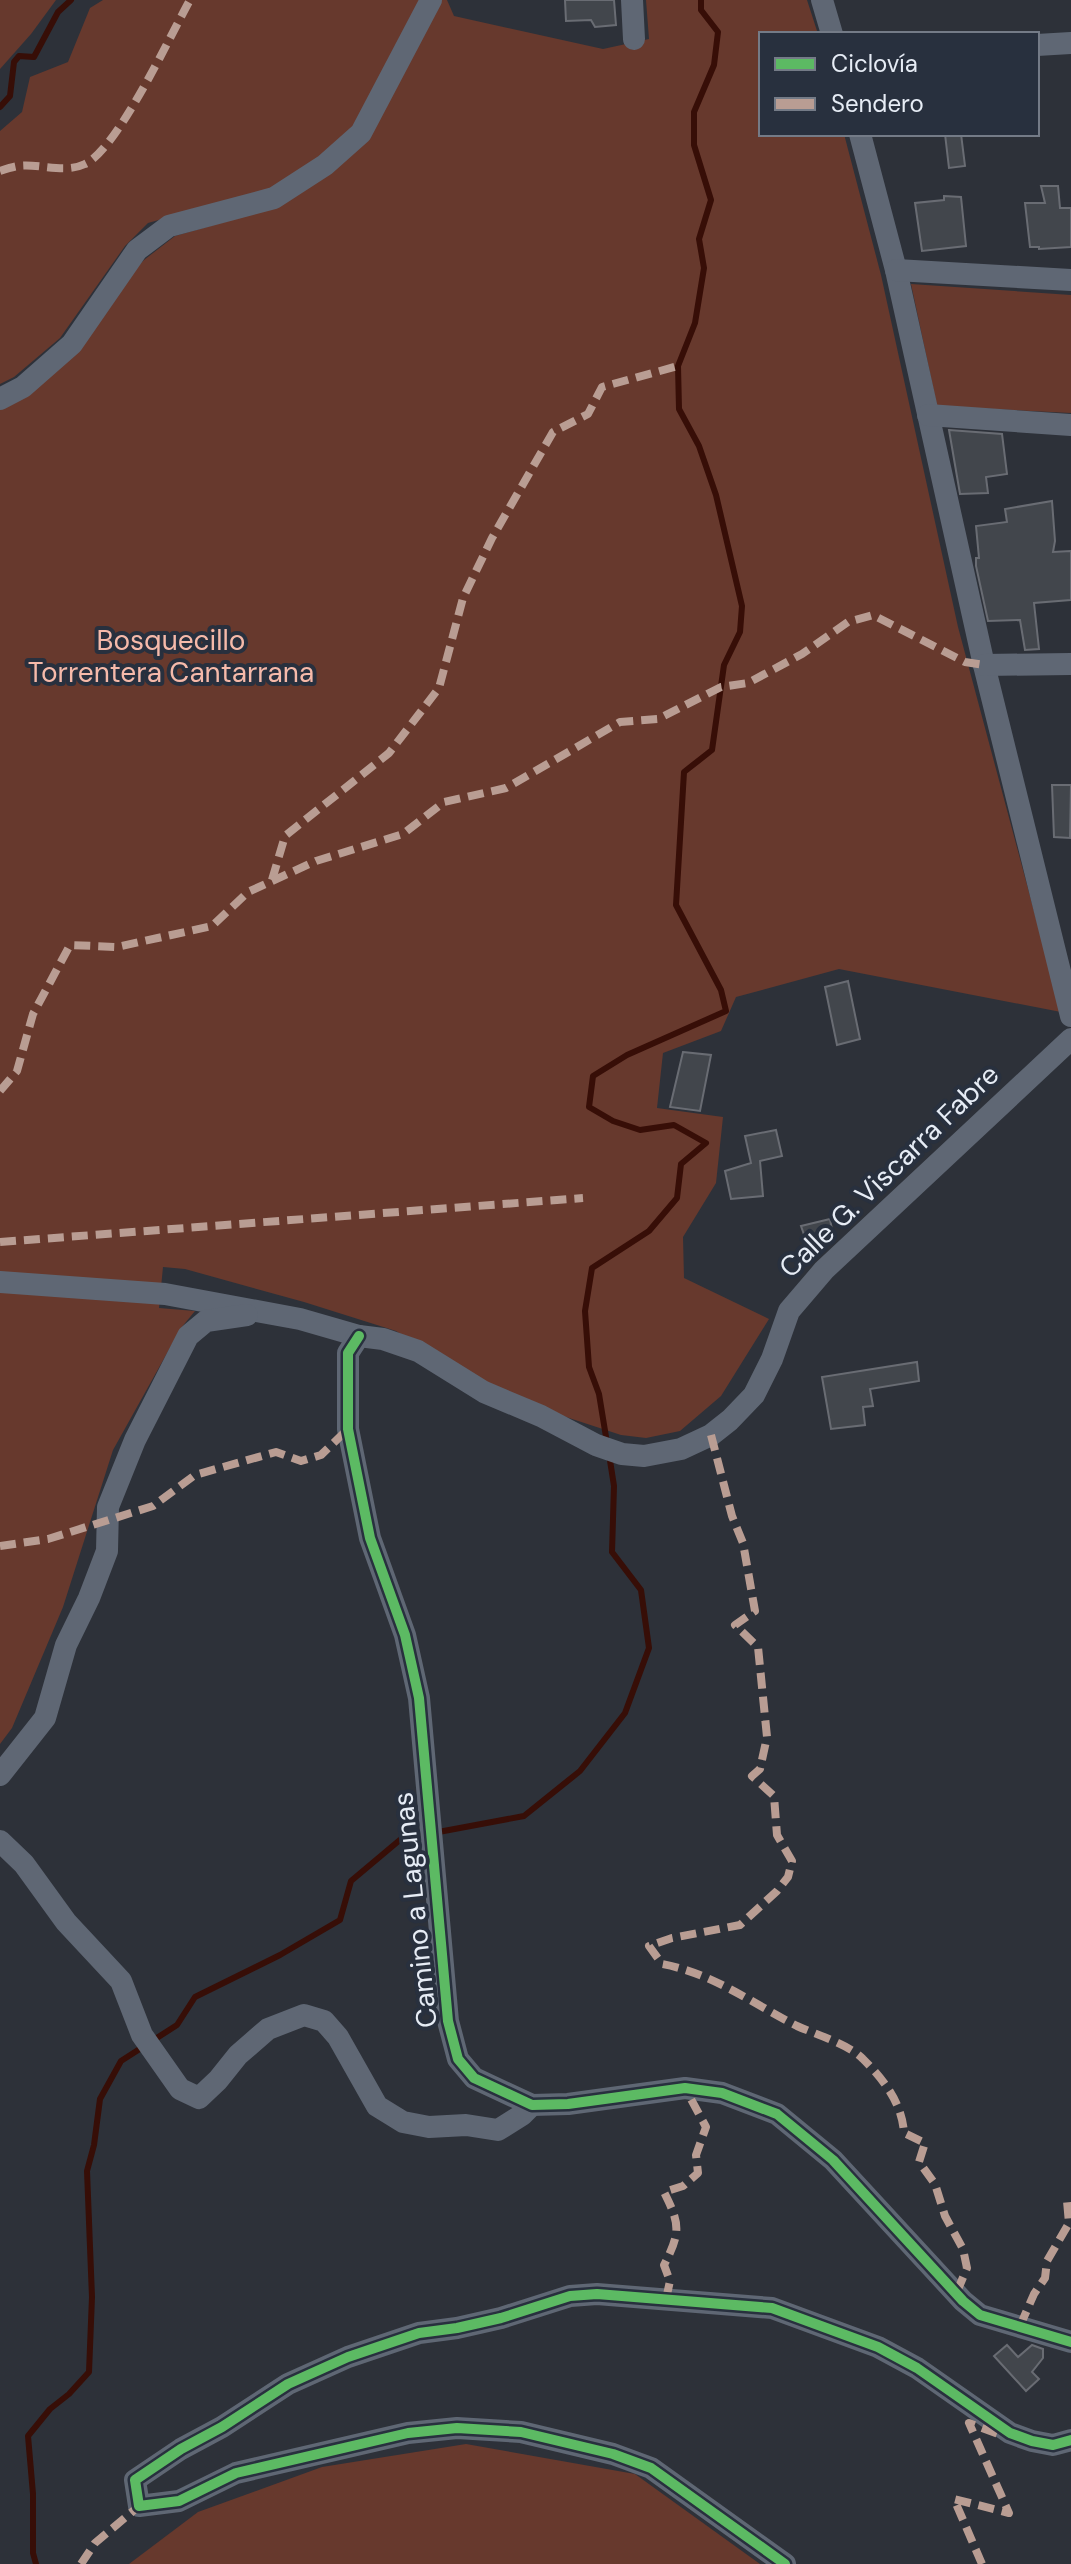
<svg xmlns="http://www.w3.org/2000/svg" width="1071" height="2564" viewBox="0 0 1071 2564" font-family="'DM Sans',sans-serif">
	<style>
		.green { fill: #67392d }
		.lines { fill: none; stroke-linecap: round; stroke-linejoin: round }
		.stream { stroke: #370e07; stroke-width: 6 }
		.building { fill: #42464c; stroke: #696c73; stroke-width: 2 }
		.minor { stroke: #5f6774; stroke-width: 22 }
		.quiet { stroke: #b99d93; stroke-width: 8; stroke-dasharray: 16 8; stroke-linecap: butt }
		.cycleway-casing { stroke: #28303e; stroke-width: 15 }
		.cycleway { stroke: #5cba63; stroke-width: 10 }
		.labels { text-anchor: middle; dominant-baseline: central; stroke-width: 8; stroke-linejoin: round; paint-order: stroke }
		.park-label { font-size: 28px; fill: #f6baaa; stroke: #28303e }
		.street-label { font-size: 28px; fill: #e6ecf5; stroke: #28303e }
	</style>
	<rect width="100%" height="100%" fill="#2d3139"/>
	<!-- green -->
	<g class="green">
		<polygon points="0,0 56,0 31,34 0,69"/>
		<polygon points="103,0 447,0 454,16 603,49 649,39 646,0 807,0 818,34 761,34 761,134 844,134 881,275 958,627 1061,1012 839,969 736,997 721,1031 663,1053 657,1108 723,1117 716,1183 683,1237 684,1278 769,1319 721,1396 680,1431 646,1438 621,1435 496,1394 396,1331 304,1302 185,1269 163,1267 159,1308 195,1311 181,1328 113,1450 63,1607 12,1728 0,1744 0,409 144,260 175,236 224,222 215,204 148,223 125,246 60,338 14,377 0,384 0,131 22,112 30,77 68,62 90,8"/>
		<polygon points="911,284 1071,295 1071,413 937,406"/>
		<polygon points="466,2444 635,2474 760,2564 129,2564 198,2512 322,2467"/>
	</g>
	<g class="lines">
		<!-- stream -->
		<g class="stream">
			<polyline points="0,107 10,96 14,62 19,56 34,57 58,12 71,0"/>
			<polyline points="607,1443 599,1394 589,1367 585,1311 592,1268 649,1231 677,1198 681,1164 706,1143 674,1125 640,1130 613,1121 589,1107 593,1076 627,1055 726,1011 721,990 676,905 684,772 712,750 724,665 740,632 742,606 716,495 699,446 679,409 678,366 695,323 704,268 699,239 711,200 694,145 694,112 714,65 718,32 701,10 701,0"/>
			<polyline points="36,2564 33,2553 33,2494 28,2436 50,2409 69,2394 89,2372 92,2297 87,2171 94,2145 100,2099 121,2061 177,2025 195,1997 280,1955 340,1920 351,1881 401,1839 524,1816 580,1771 625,1713 649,1648 641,1590 612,1552 614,1486 609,1454"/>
		</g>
	</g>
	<!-- building -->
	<g class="building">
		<polygon points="565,0 614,0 616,25 595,27 591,20 566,21"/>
		<polygon points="945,134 961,134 965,166 949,168"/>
		<polygon points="1041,186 1058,186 1060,208 1071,208 1071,247 1039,249 1039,247 1030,247 1025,203 1045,203"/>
		<polygon points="944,196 961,197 966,246 922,251 915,203 944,200"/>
		<polygon points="949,430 1002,434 1007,474 986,477 988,493 960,494"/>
		<polygon points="1052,501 1055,541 1053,552 1071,551 1071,600 1034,603 1039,649 1025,650 1020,620 988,621 976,566 976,558 979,558 976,526 1007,522 1005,509"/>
		<polygon points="1052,785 1071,785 1070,838 1054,837"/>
		<polygon points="848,981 860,1039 837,1045 825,987"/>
		<polygon points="683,1052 711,1055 700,1111 670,1107"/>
		<polygon points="776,1130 782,1156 760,1161 763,1196 731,1199 725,1171 751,1163 745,1136"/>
		<polygon points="830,1219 834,1240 808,1246 801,1226"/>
		<polygon points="917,1362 919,1381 870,1389 873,1406 863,1407 865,1425 831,1429 822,1377"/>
		<polygon points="1007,2345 1018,2357 1032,2345 1043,2349 1043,2358 1032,2372 1039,2379 1026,2391 994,2356"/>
	</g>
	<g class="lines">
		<!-- minor -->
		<g class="minor">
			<polyline points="632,0 634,39"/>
			<polyline points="822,0 832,34"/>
			<polyline points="1037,45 1071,43"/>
			<polyline points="860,134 896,270 984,665 1071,1016"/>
			<polyline points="896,270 1071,280"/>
			<polyline points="0,399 23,387 72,344 137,250 169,226 274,198 325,165 361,133 431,0"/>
			<polyline points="928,415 1071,425"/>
			<polyline points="984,665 1071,664"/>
			<polyline points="0,1282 165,1294 300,1319 359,1336 383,1339 418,1351 484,1392 541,1416 596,1445 622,1454 644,1456 681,1449 711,1435 730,1420 754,1395 772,1359 789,1311 824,1270 1071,1039"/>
			<polyline points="359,1336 348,1353 348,1429 370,1538 405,1635 419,1698 448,2021 458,2059 474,2078 532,2105 568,2104 685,2088 722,2093 777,2114 833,2160 963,2301 980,2315 1071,2342"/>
			<polyline points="0,1775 45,1718 66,1645 89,1598 107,1551 108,1507 135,1440 188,1336 206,1321 247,1315"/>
			<polyline points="0,1841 24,1864 66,1922 121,1981 142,2035 180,2089 199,2098 218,2080 238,2055 268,2029 304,2015 324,2021 338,2037 377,2106 403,2122 429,2127 466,2125 498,2130 522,2115 532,2105"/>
			<polyline points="785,2564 651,2468 613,2454 521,2432 457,2428 408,2433 236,2473 179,2501 139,2506 135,2480 181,2449 222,2427 288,2384 348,2357 419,2333 457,2328 501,2318 570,2296 597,2294 772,2308 878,2347 917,2368 1010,2433 1032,2441 1053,2445 1071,2440"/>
		</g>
		<!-- quiet -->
		<g class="quiet">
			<path d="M0,171C6,169 12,167 18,166C39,163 64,174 85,164C117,150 171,34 190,0"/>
			<polyline points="272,880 285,836 389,753 439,688 463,598 492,538 553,432 588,414 602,387 678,366"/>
			<polyline points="0,1091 17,1071 33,1014 70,945 117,947 212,926 248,892 316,861 403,834 444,802 506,788 620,722 658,719 721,687 748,683 802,654 848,622 873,615 965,662 984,665"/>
			<polyline points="0,1242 583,1198"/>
			<path d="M711,1435L732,1516L743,1543L755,1611L735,1625L758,1647L767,1737L760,1769L752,1776L774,1796L777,1835L792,1861L788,1877L777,1891L740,1925L672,1938L649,1946L662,1964C712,1973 752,2003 797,2026C815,2034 850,2045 863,2059C884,2080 902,2103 904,2133L925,2143L919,2162L935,2184L945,2216L963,2249L967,2268L956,2294"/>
			<polyline points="0,1546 48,1539 153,1506 195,1475 276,1452 301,1461 321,1455 348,1429"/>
			<path d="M666,2299L670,2281L664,2265C681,2232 680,2224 664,2192L683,2186L698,2173L696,2155L706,2127L685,2088"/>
			<polyline points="1020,2326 1034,2294 1045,2278 1047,2261 1069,2223 1067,2201 1071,2198"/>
			<polyline points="81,2564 95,2543 139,2506"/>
			<polyline points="982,2564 954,2499 1009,2513 969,2423 998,2434"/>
		</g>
		<defs>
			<g id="cycleway">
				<polyline points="359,1336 348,1353 348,1429 370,1538 405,1635 419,1698 448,2021 458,2059 474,2078 532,2105 568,2104 685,2088 722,2093 777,2114 833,2160 963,2301 980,2315 1071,2342"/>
				<polyline points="785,2564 651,2468 613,2454 521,2432 457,2428 408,2433 236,2473 179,2501 139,2506 135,2480 181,2449 222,2427 288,2384 348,2357 419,2333 457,2328 501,2318 570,2296 597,2294 772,2308 878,2347 917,2368 1010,2433 1032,2441 1053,2445 1071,2440"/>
			</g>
		</defs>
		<!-- cycleway casing -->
		<use href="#cycleway" class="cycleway-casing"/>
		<!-- cycleway -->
		<use href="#cycleway" class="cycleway"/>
	</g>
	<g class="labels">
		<!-- park labels -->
		<g class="park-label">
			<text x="171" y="640">Bosquecillo<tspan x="171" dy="32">Torrentera Cantarrana</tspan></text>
		</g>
		<!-- street labels -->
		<g class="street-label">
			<text transform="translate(889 1171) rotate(-44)">Calle G. Viscarra Fabre</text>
			<text transform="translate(415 1910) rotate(-96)">Camino a Lagunas</text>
		</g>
	</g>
	<!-- legend -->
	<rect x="759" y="32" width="280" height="104" fill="#28303e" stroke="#747b87" stroke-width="2"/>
	<rect x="775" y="58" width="40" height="12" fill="#5cba63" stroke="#747b87" stroke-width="2"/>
	<text x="831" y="72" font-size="24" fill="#e6ecf5">Ciclovía</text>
	<rect x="775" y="98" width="40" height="12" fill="#b99d93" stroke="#747b87" stroke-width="2"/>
	<text x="831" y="112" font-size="24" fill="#e6ecf5">Sendero</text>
</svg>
